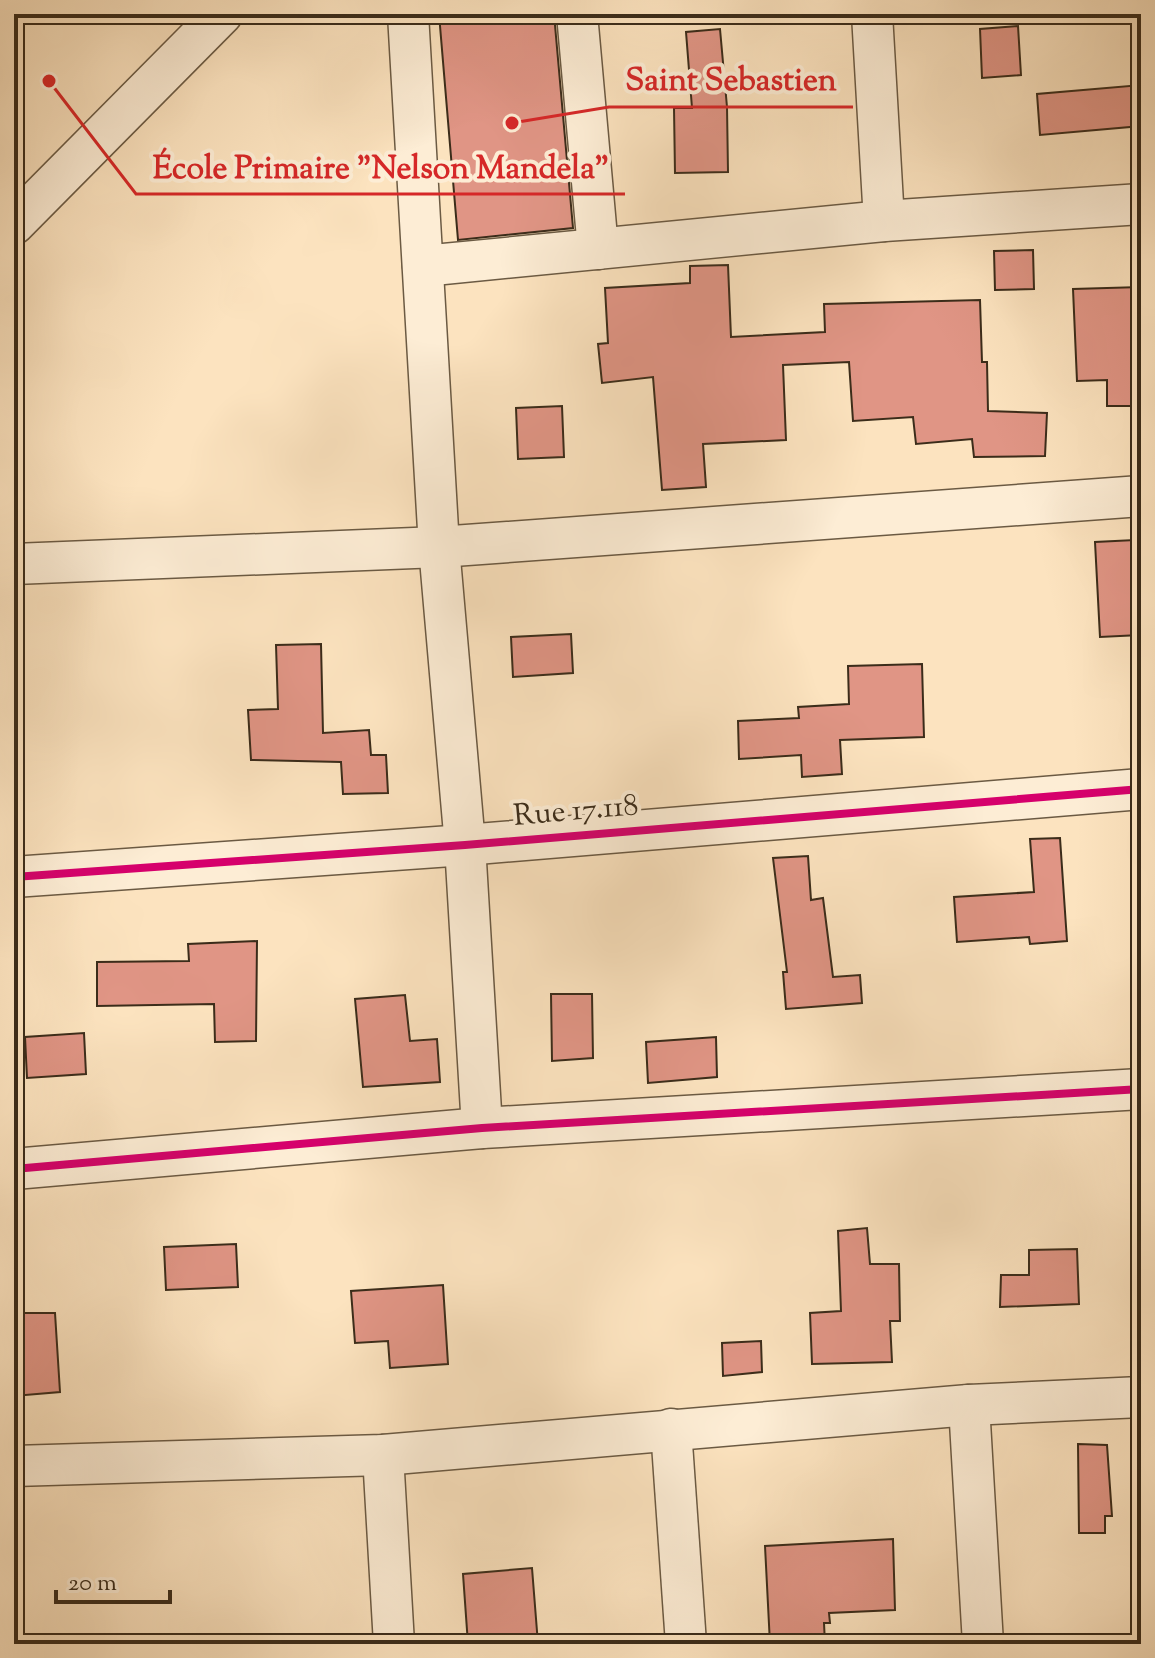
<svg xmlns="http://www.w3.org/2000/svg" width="1155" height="1658" viewBox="0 0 1155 1658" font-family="'Sorts Mill Goudy',serif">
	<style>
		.building { fill: #e09585; stroke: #3b2c1a; stroke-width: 2 }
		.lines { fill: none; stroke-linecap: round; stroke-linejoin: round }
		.street-casing { stroke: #6b5a43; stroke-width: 43 }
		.street { stroke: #fdedd5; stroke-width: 40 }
		.cycleway-casing { stroke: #fdedd5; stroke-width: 13 }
		.cycleway { stroke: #d6006c; stroke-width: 8 }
		.labels { text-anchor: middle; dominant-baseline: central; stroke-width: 8; stroke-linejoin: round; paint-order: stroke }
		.street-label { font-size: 30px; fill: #3b2c1a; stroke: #fdedd5 }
		.leader { fill: none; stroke: #d62828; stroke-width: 3 }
		.callout-dot { fill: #d62828; stroke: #fdedd5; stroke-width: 3 }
		.callout-label { font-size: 32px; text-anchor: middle; font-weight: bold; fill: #d62828; stroke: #fdedd5; stroke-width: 8; stroke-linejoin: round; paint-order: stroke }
	</style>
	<rect width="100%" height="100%" fill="#fce3bf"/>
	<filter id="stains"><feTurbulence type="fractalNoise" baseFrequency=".0025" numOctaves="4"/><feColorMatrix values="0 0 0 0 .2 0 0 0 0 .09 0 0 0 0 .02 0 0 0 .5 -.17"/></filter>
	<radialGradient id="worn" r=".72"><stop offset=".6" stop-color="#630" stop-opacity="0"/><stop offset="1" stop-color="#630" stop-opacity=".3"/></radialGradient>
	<!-- building -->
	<g class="building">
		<polygon points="439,14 554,14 573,228 458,240"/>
		<polygon points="1018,26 1021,75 982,78 980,29"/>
		<polygon points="720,29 727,107 728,172 675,173 674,108 692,108 686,32"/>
		<polygon points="1141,85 1141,126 1040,135 1037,94"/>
		<polygon points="1033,250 1034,289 995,290 994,251"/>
		<polygon points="728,265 731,337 825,332 824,304 980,300 982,362 987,362 988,411 1047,413 1045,456 974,457 972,439 916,444 913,417 853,421 849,362 783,365 786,440 703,444 706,487 662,490 653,377 602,383 598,344 608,343 605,288 690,283 690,266"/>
		<polygon points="1141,287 1141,406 1107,406 1107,380 1077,381 1073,289"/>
		<polygon points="562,406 564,457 518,459 516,408"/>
		<polygon points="1135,540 1140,635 1100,637 1095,542"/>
		<polygon points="571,634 573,673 513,677 511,637"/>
		<polygon points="321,644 323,733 369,730 371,755 386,755 388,793 343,794 341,762 251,760 248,710 278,709 276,645"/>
		<polygon points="922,664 924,737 840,740 842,774 802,777 801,755 739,759 738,721 799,718 798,707 849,704 848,666"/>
		<polygon points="1060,838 1067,941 1030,944 1029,937 957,942 954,897 1034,892 1030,839"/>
		<polygon points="808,856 811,900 823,898 833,977 860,975 862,1003 786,1009 783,972 787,972 773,858"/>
		<polygon points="257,941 256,1041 215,1042 214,1004 97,1006 97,962 189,961 188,944"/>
		<polygon points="551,994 592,994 593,1058 552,1061"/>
		<polygon points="405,995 410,1041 437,1039 440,1082 363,1087 355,999"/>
		<polygon points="84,1033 86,1074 27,1078 25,1037"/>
		<polygon points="716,1037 717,1077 648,1083 646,1042"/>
		<polygon points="867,1228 870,1264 899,1264 900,1321 890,1321 892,1362 812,1364 810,1313 841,1311 838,1231"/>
		<polygon points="236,1244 238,1287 166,1290 164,1247"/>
		<polygon points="1077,1249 1079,1304 1000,1307 1001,1275 1029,1275 1029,1250"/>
		<polygon points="443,1285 448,1364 390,1368 388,1341 355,1343 351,1291"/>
		<polygon points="14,1313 55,1313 60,1392 14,1396"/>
		<polygon points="761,1341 762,1372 723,1376 722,1343"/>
		<polygon points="1078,1444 1107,1445 1112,1516 1105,1516 1105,1533 1079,1533"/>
		<polygon points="893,1539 895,1610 829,1613 830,1623 824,1623 825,1644 770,1644 765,1546"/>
		<polygon points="532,1568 538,1644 468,1644 463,1574"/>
	</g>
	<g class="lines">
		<defs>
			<g id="street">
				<polyline points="408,14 439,547 465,845 482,1128"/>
				<polyline points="577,14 598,249"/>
				<polyline points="872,14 884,221"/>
				<polyline points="14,224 222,14"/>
				<polyline points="423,266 884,221 1141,204"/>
				<polyline points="14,564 439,547 1141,496"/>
				<polyline points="14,877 465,845 1141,789"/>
				<polyline points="14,1169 482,1128 1141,1089"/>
				<polyline points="969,1405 983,1644"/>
				<polyline points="671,1429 686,1644"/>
				<polyline points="383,1455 394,1644"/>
				<polyline points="14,1466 383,1455 969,1405 1141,1397"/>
			</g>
		</defs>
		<!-- street casing -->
		<use href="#street" class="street-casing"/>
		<!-- street -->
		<use href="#street" class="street"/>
		<defs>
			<g id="cycleway">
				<polyline points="14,877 465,845 1141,789"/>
				<polyline points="14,1169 482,1128 1141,1089"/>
			</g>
		</defs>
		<!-- cycleway casing -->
		<use href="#cycleway" class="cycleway-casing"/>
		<!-- cycleway -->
		<use href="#cycleway" class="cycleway"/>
	</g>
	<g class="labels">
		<!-- street labels -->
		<g class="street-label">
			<text transform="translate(576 812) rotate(-5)">Rue 17.118</text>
		</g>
	</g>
	<!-- callouts -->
	<path class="leader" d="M512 123L609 107H853M49 81L136 194H625"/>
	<g class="callout-dot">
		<circle cx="512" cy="123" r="8"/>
		<circle cx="49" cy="81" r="8"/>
	</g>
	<g class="callout-label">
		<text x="731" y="90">Saint Sebastien</text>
		<text x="381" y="178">École Primaire "Nelson Mandela"</text>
	</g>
	<!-- margin -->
	<rect width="1155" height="1658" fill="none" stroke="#fce3bf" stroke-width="48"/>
	<rect x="16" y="16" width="1123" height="1626" fill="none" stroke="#3b2c1a" stroke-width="4"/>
	<rect x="24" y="24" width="1107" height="1610" fill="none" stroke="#3b2c1a" stroke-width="2"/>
	<!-- scale -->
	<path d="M56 1590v12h114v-12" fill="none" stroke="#3b2c1a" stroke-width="4"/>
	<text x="68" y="1590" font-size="24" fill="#3b2c1a" stroke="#fdedd5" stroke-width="6" paint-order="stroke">20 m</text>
	<rect width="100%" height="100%" filter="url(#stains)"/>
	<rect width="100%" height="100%" fill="url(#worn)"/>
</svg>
